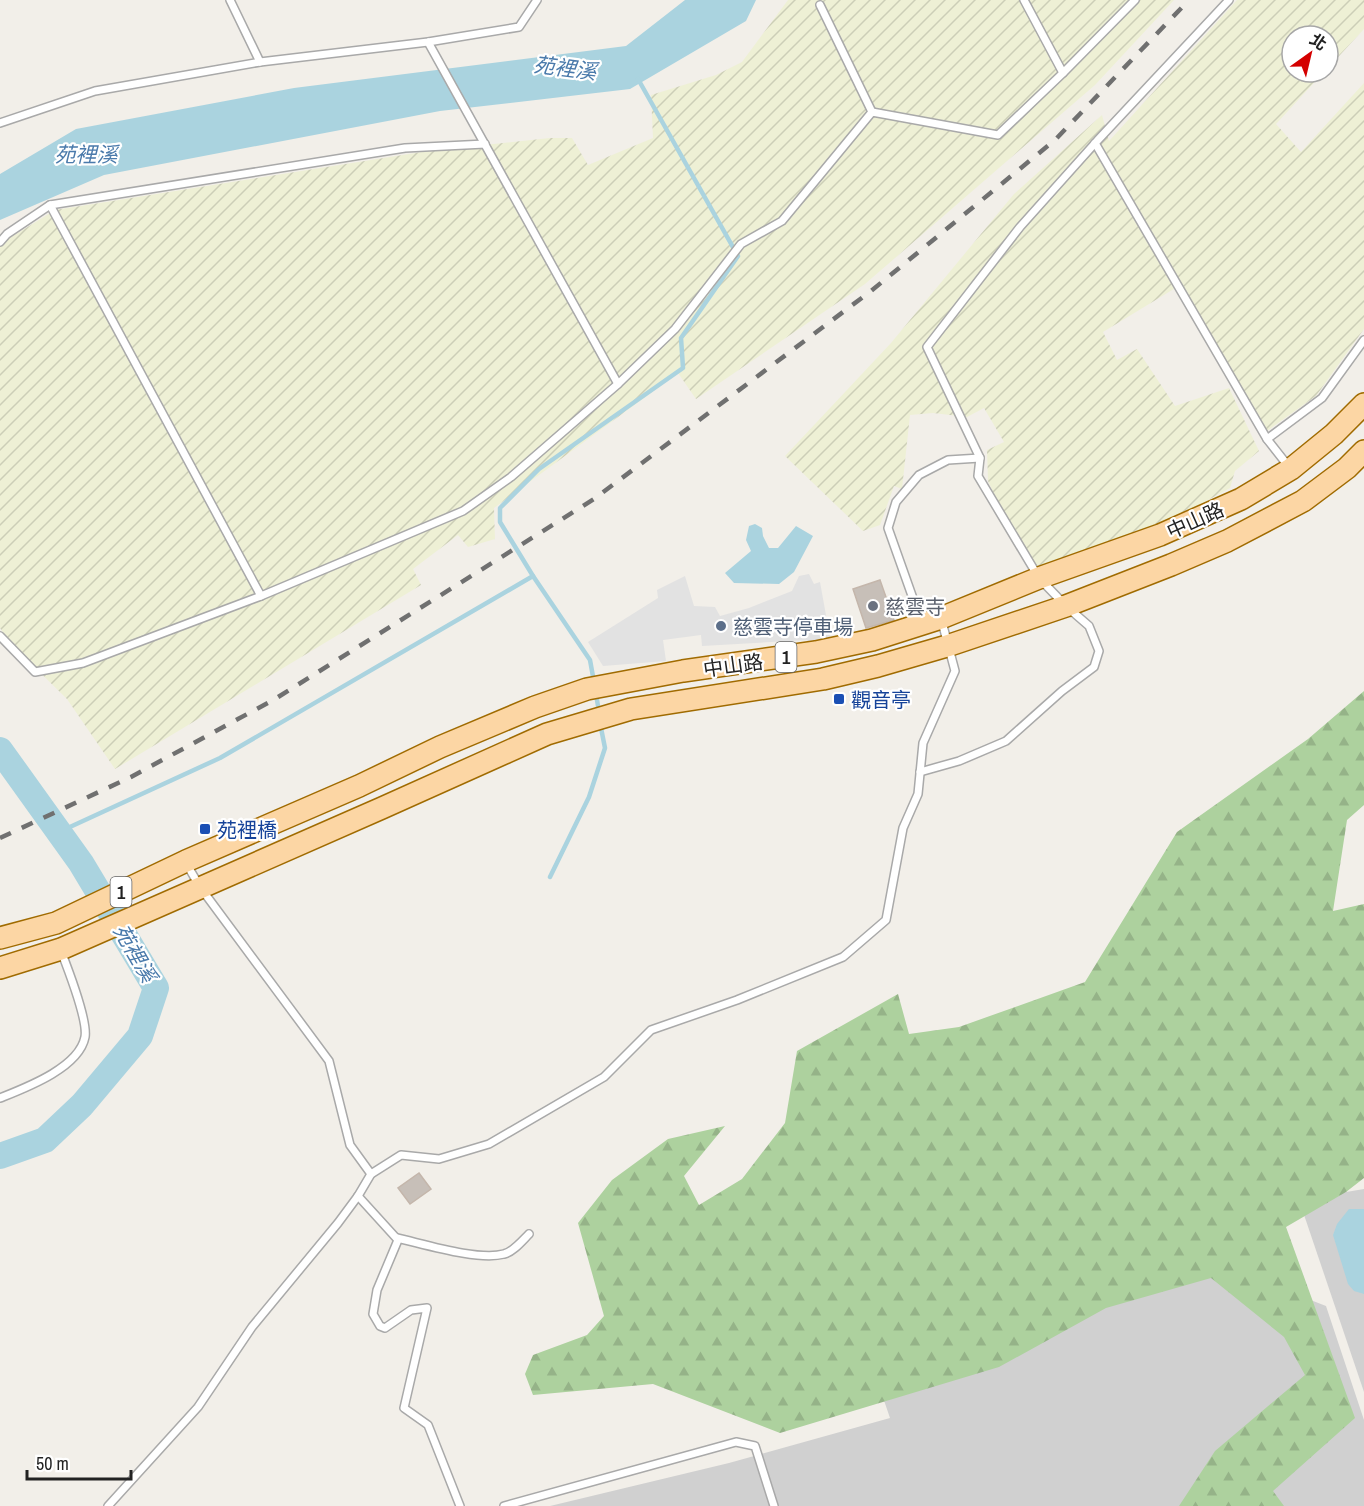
<svg xmlns="http://www.w3.org/2000/svg" width="1364" height="1506" viewBox="0 0 1364 1506" font-family="'Archivo Narrow','Noto Sans TC',sans-serif">
	<style>
		.religious { fill: #d0d0d0 }
		.farmland { fill: url(#farmland-furrows) }
		.forest { fill: url(#forest-firs) }
		.parking { fill: #e2e2e2 }
		.water { fill: #aad3df }
		.lines { fill: none; stroke-linecap: round; stroke-linejoin: round }
		.stream { stroke: #aad3df; stroke-width: 4.5 }
		.river { stroke: #aad3df; stroke-width: 26 }
		.building { fill: #c7bfb8; stroke: #c4b6ab; stroke-width: 1.5 }
		.lane-casing { stroke: #a9a9a9; stroke-width: 10 }
		.primary-casing { stroke: #a06b00; stroke-width: 24 }
		.lane { stroke: #fff; stroke-width: 7 }
		.primary { stroke: #fcd6a4; stroke-width: 21 }
		.rail { stroke: #707070; stroke-width: 4.5; stroke-dasharray: 12 12; stroke-linecap: butt }
		.worship-dot { fill: #6b7280; stroke: #fff; stroke-width: 2 }
		.service-dot { fill: #5c6f8a; stroke: #fff; stroke-width: 2 }
		.transit-dot { fill: #1a4fb4; stroke: #fff; stroke-width: 2 }
		.labels { text-anchor: middle; dominant-baseline: central; stroke-width: 4.5; stroke-linejoin: round; paint-order: stroke }
		.shield { fill: #fff; stroke: #646464; stroke-width: 1.5 }
		.shield-label { font-size: 18px; font-weight: bold; fill: #222 }
		.street-label { font-size: 20px; fill: #222; stroke: #fff }
		.worship-label { font-size: 20px; fill: #5b616d; stroke: #fff; text-anchor: start }
		.service-label { font-size: 20px; fill: #4e5e75; stroke: #fff; text-anchor: start }
		.transit-label { font-size: 20px; fill: #164399; stroke: #fff; text-anchor: start }
		.water-label { font-size: 21px; font-style: italic; fill: #4a7aab; stroke: #fff }
	</style>
	<defs>
		<pattern id="farmland-furrows" width="10" height="10" patternUnits="userSpaceOnUse" patternTransform="scale(1.5)"><rect width="10" height="10" fill="#eef0d5"/><path d="M-1 1l2-2M0 10L10 0M9 11l2-2" fill="none" stroke="#ccceb7"/></pattern>
		<pattern id="forest-firs" width="22" height="20" patternUnits="userSpaceOnUse" patternTransform="scale(1.5)"><rect width="22" height="20" fill="#add19e"/><path d="M5 1l3.5 6h-7zM16 11l3.5 6h-7z" fill="#95b388"/></pattern>
	</defs>
	<rect width="100%" height="100%" fill="#f2efe9"/>
	<!-- religious -->
	<g class="religious">
		<polygon points="1364,1189 1364,1392 1299,1200"/>
		<polygon points="1151,1238 1326,1306 1364,1420 1364,1506 550,1506 729,1463 890,1418 847,1292"/>
	</g>
	<!-- farmland -->
	<g class="farmland">
		<polygon points="788,0 1174,0 1095,85 865,284 696,399 678,373 494,508 495,539 468,547 458,535 413,569 421,585 115,769 67,699 11,644 0,628 0,244 55,210 428,151 550,138 572,138 588,165 653,138 651,95 716,75 742,62"/>
		<polygon points="1237,0 1364,0 1364,29 1328,68 1328,36 1292,36 1292,72 1324,72 1276,124 1301,152 1364,83 1364,329 1316,396 1267,431 1182,284 1103,332 1117,360 1137,349 1175,406 1229,388 1259,451 1235,471 1230,488 1188,511 1031,574 988,481 987,450 1004,442 984,408 967,417 933,413 910,415 902,489 894,486 880,525 863,531 785,456 891,343 1014,194 1102,115 1109,141"/>
	</g>
	<!-- forest -->
	<polygon class="forest" points="1364,691 1364,805 1347,820 1333,911 1364,904 1364,1178 1346,1192 1286,1227 1355,1418 1273,1491 1284,1506 1179,1506 1215,1451 1305,1375 1284,1337 1211,1278 1106,1308 999,1367 780,1433 653,1384 533,1395 525,1374 533,1355 587,1335 604,1316 578,1223 612,1180 668,1139 725,1126 684,1176 699,1205 742,1179 785,1123 797,1051 898,994 909,1034 959,1027 1085,982 1177,832 1308,739"/>
	<!-- parking -->
	<polygon class="parking" points="809,574 814,584 820,582 831,643 809,646 807,640 702,646 701,635 663,640 666,661 603,666 588,642 658,598 657,590 685,576 694,606 715,607 720,616 749,608 792,591 799,576"/>
	<!-- water -->
	<g class="water">
		<polygon points="685,0 756,0 746,21 630,89 440,111 104,175 0,220 0,174 76,129 294,88 626,46"/>
		<polygon points="755,524 762,528 763,536 769,548 778,548 796,526 813,536 794,572 779,584 734,583 725,573 751,551 746,540 749,526"/>
		<polygon points="1349,1209 1364,1209 1364,1294 1354,1291 1348,1284 1333,1235 1337,1224"/>
	</g>
	<g class="lines">
		<!-- stream -->
		<g class="stream">
			<polyline points="533,576 500,522 500,508 539,469 683,368 681,338 738,256 638,79"/>
			<polyline points="596,694 599,712"/>
			<polyline points="59,832 220,758 533,576 590,660 594,682"/>
			<polyline points="550,877 589,797 605,748 600,723"/>
		</g>
		<!-- river -->
		<polyline class="river" points="0,750 81,863 156,988 140,1036 82,1105 45,1140 0,1156"/>
	</g>
	<!-- building -->
	<g class="building">
		<polygon points="880,580 894,620 866,628 853,589"/>
		<polygon points="419,1173 431,1189 410,1204 398,1188"/>
	</g>
	<g class="lines">
		<defs>
			<g id="lane">
				<polyline points="230,0 260,62"/>
				<polyline points="1024,0 1063,73"/>
				<polyline points="820,5 872,112"/>
				<polyline points="428,42 618,384"/>
				<polyline points="0,123 95,91 260,62 428,42 519,27 537,0"/>
				<polyline points="1095,143 1267,439 1289,467"/>
				<polyline points="50,205 261,596"/>
				<polyline points="0,242 7,234 50,205 405,148 485,144"/>
				<polyline points="1267,439 1322,398 1364,340"/>
				<polyline points="921,621 888,528 896,502 919,475 948,460 980,458"/>
				<polyline points="0,636 35,672 83,663 261,596 463,511 511,477 618,384 675,329 741,244 782,221 872,112 998,135 1063,73 1135,0"/>
				<polyline points="920,772 959,761 1006,741 1062,691 1094,667 1099,651 1089,626 1066,606 1039,578 978,476 980,458 927,347 1020,227 1097,141 1229,0"/>
				<polyline points="186,863 200,887 329,1061 350,1145 371,1174"/>
				<path d="M0,1098C25,1088 79,1068 85,1037C88,1020 68,969 61,951"/>
				<polyline points="358,1196 398,1240 377,1290 373,1314 380,1326 385,1328 411,1310 427,1308 404,1408 428,1425 460,1506"/>
				<path d="M397,1238C424,1244 478,1261 504,1254C513,1252 522,1241 529,1234"/>
				<polyline points="108,1506 198,1407 252,1327 338,1223 358,1196 371,1174 401,1155 439,1159 489,1144 604,1077 651,1030 737,1000 843,957 886,920 903,828 918,794 923,743 955,671 942,622"/>
				<polyline points="504,1506 736,1442 755,1446 774,1506"/>
			</g>
			<g id="primary">
				<polyline points="0,938 56,923 186,861 359,786 440,747 535,707 587,689 683,671 816,652 872,640 941,618 1039,578 1160,535 1241,499 1291,469 1334,434 1364,404"/>
				<polyline points="0,968 61,949 382,808 547,734 631,709 823,679 878,666 947,646 1066,606 1171,565 1227,541 1303,501 1347,468 1364,451"/>
			</g>
		</defs>
		<!-- lane casing -->
		<use href="#lane" class="lane-casing"/>
		<!-- primary casing -->
		<use href="#primary" class="primary-casing"/>
		<!-- lane -->
		<use href="#lane" class="lane"/>
		<!-- primary -->
		<use href="#primary" class="primary"/>
		<!-- rail -->
		<polyline class="rail" points="0,838 131,777 275,699 594,499 871,291 1055,140 1189,0"/>
	</g>
	<!-- markers -->
	<circle class="worship-dot" cx="873" cy="606" r="6"/>
	<circle class="service-dot" cx="721" cy="626" r="6"/>
	<g class="transit-dot">
		<rect x="833" y="693" width="12" height="12" rx="3"/>
		<rect x="199" y="823" width="12" height="12" rx="3"/>
	</g>
	<g class="labels">
		<!-- shield labels -->
		<g class="shield">
			<rect x="775.5" y="642" width="21" height="30" rx="4.5"/>
			<rect x="110.5" y="877" width="21" height="30" rx="4.5"/>
		</g>
		<g class="shield-label">
			<text x="786" y="657">1</text>
			<text x="121" y="892">1</text>
		</g>
		<!-- street labels -->
		<g class="street-label">
			<text transform="translate(1195 520) rotate(-24)">中山路</text>
			<text transform="translate(733 665) rotate(-8)">中山路</text>
		</g>
		<!-- worship labels -->
		<g class="worship-label">
			<text x="885" y="606">慈雲寺</text>
		</g>
		<!-- service labels -->
		<g class="service-label">
			<text x="733" y="626">慈雲寺停車場</text>
		</g>
		<!-- transit labels -->
		<g class="transit-label">
			<text x="851" y="699">觀音亭</text>
			<text x="217" y="829">苑裡橋</text>
		</g>
		<!-- water labels -->
		<g class="water-label">
			<text transform="translate(565 68) rotate(7)">苑裡溪</text>
			<text x="86" y="154">苑裡溪</text>
			<text transform="translate(135 953) rotate(60)">苑裡溪</text>
		</g>
	</g>
	<!-- north arrow -->
	<g transform="translate(1310 54) rotate(34)"><circle r="28" fill="#ffffff" stroke="#a7a7a7" stroke-width="1.5"/>
	<path d="M0-4.5L10 22L0 15L-10 22Z" fill="#d40000"/>
	<text y="-9" font-size="16" font-weight="bold" text-anchor="middle" fill="#222222">北</text>
	</g>
	<!-- scale -->
	<path d="M27 1470v9h104v-9" fill="none" stroke="#222222" stroke-width="3"/>
	<text x="36" y="1470" font-size="18" fill="#222222" stroke="#ffffff" stroke-width="4.5" paint-order="stroke">50 m</text>
</svg>
